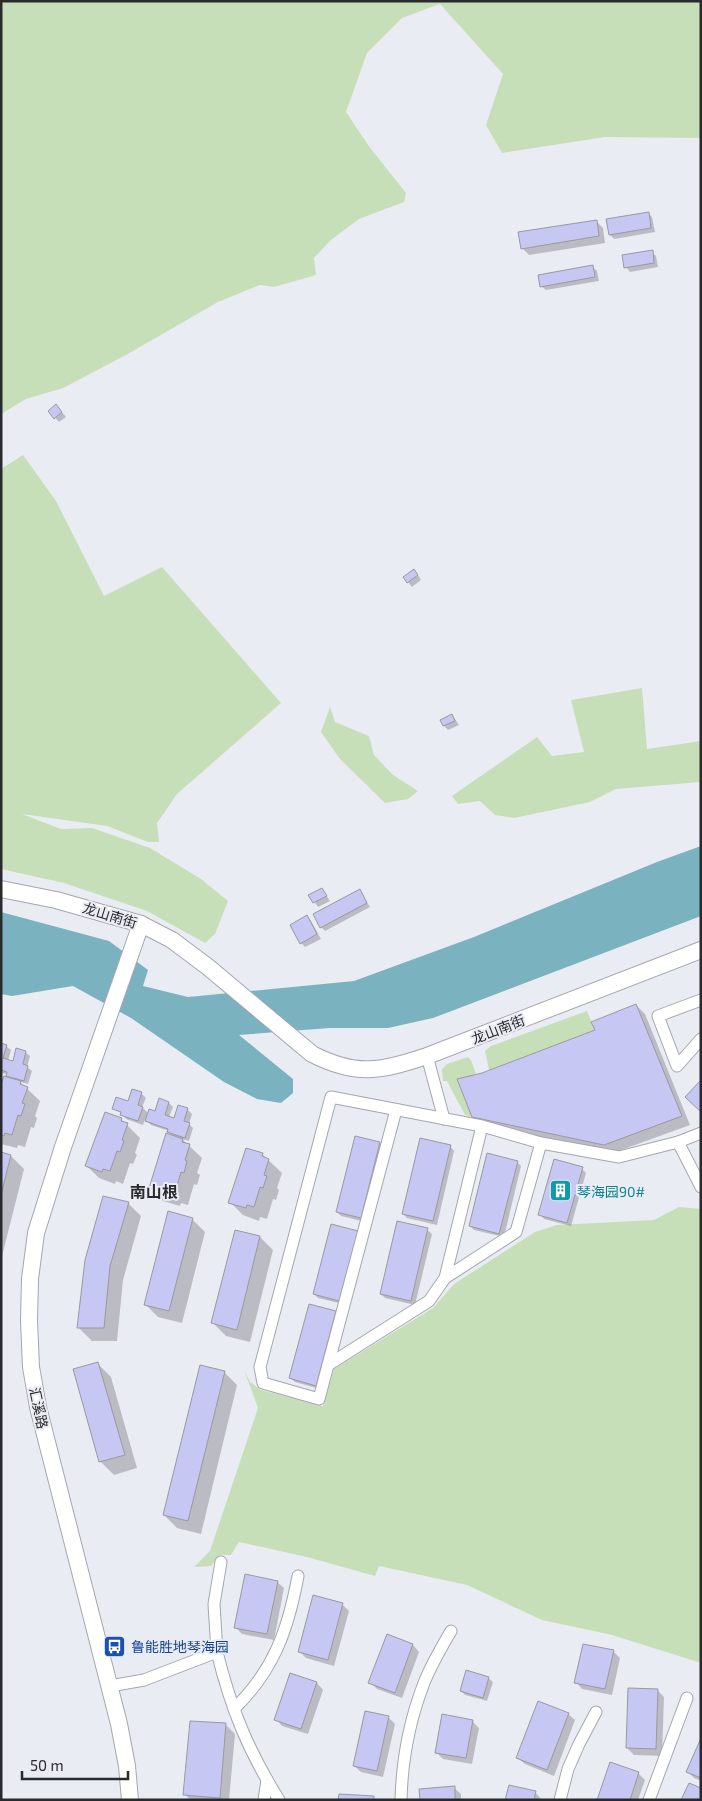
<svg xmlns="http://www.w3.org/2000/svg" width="702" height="1801" viewBox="0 0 702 1801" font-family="'Exo 2','Noto Sans SC',sans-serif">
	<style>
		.green { fill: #c6dfb9 }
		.water { fill: #7bb2c0 }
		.shadow { fill: #0003 }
		.building { fill: #c7c7f3; stroke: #9899a0 }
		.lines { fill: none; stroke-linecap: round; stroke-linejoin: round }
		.street-casing { stroke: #a5a7ae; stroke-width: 13 }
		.secondary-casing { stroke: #a5a7ae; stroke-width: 18 }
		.street { stroke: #fff; stroke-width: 11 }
		.secondary { stroke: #fff; stroke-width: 16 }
		.labels { text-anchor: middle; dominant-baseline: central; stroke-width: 4; stroke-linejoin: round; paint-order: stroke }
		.street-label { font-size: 14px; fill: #292a2d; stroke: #eaecf4 }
		.culture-label { font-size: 14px; fill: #0d838f; stroke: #eaecf4; text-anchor: start }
		.transit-label { font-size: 14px; fill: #164399; stroke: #eaecf4; text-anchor: start }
		.quarter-label { font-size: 16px; font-weight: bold; fill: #292a2d; stroke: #eaecf4 }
	</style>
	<rect width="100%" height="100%" fill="#eaecf4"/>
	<!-- green -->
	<g class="green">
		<polygon points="1,1 701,1 701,138 605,137 502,153 486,125 503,74 440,4 402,18 367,53 346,112 368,145 406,193 404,202 359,219 331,240 314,258 316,275 274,287 260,285 218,302 126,355 63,388 26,399 1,414"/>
		<polygon points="23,455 56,501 104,596 162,567 281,703 177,794 157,823 159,842 148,842 107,826 22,814 61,829 92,828 150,848 201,879 228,901 215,934 205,943 147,911 64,883 1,869 1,469"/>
		<polygon points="642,688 647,749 701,741 701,782 616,789 590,802 514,818 495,815 480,801 458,804 452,796 537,737 552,756 584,752 571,700"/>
		<polygon points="330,707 335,722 369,736 374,755 393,775 418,791 408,799 385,803 340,759 321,732"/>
		<polygon points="587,1011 595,1030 489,1070 485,1051 491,1046"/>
		<polygon points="468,1057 471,1060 476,1074 457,1080 472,1117 465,1115 447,1081 443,1081 442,1069 447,1064"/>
		<polygon points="679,1207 701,1209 701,1663 612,1635 542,1620 467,1585 379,1566 375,1576 307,1557 239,1542 231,1555 220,1555 211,1566 194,1567 210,1551 258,1408 244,1370 250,1382 261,1390 323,1406 334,1369 433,1308 454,1284 535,1232 557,1225 654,1220"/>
	</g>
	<!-- water -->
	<polygon class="water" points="701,846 701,916 433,1018 388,1028 330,1028 239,1035 293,1079 293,1093 281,1103 257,1099 224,1082 131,1018 73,986 12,996 1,994 1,912 109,941 148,970 143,986 188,997 354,981 474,937 657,862"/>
	<!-- shadow -->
	<g class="shadow">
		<polygon points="648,213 652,217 655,232 614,239 610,235"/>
		<polygon points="596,221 603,228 605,243 529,255 522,248"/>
		<polygon points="652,252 656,256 658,267 630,272 626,267"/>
		<polygon points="592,267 597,271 599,281 546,290 541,286"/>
		<polygon points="60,410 66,417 59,422 49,411"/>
		<polygon points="418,575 421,580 412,587 404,577"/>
		<polygon points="452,715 459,725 448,730 444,726"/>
		<polygon points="322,889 330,901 318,907 310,895"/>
		<polygon points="359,891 370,907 325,931 321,927"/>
		<polygon points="307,917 311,921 321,939 305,947 301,943"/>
		<polygon points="636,1005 645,1014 690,1125 613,1153 482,1125 473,1116 482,1074 596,1031"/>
		<polygon points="1,1045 6,1046 11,1050 8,1061 14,1062 25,1052 30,1056 27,1067 32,1071 28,1084 20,1082 40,1101 35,1116 37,1118 34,1128 31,1127 25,1147 18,1145 17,1148 1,1144 1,1088 12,1080 7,1074 1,1073"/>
		<polygon points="141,1093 146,1098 142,1107 149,1114 156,1112 169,1103 173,1107 169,1117 175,1119 179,1107 188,1110 192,1114 189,1124 193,1128 189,1141 182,1139 202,1158 197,1173 200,1175 197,1185 194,1184 188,1205 181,1203 180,1206 163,1201 150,1188 173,1137 169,1131 151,1125 145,1119 143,1125 126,1119 122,1114 114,1108 129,1103"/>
		<polygon points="121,1119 140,1138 135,1153 137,1155 133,1164 130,1163 123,1184 116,1181 115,1184 99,1178 86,1165"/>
		<polygon points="379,1143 383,1148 365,1222 341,1216 337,1212"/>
		<polygon points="450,1146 454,1151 437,1225 407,1218 403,1214"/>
		<polygon points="1,1154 11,1156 24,1169 2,1256"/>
		<polygon points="262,1154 282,1173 277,1188 279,1190 276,1200 273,1199 267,1219 260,1217 259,1221 243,1215 230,1202"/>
		<polygon points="517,1162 521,1166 504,1237 474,1230 470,1226"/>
		<polygon points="582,1169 586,1173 571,1226 544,1219 540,1214"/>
		<polygon points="128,1203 141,1216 123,1280 117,1341 92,1341 79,1328"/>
		<polygon points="192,1219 205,1232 182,1323 158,1317 145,1304"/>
		<polygon points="427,1230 432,1234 415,1305 385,1298 381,1294"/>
		<polygon points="236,1231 260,1237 273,1250 250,1342 226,1336 213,1323"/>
		<polygon points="361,1236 343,1304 318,1298 314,1294"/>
		<polygon points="335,1313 340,1317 320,1389 295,1382 290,1378"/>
		<polygon points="98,1364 111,1377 137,1468 114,1475 101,1462"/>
		<polygon points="224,1372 237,1385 201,1534 177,1528 164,1515"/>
		<polygon points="277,1582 284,1588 274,1640 242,1634 235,1627"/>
		<polygon points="342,1604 349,1611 334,1666 306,1658 300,1652"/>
		<polygon points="388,1635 413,1645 419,1652 402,1698 377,1689 370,1682"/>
		<polygon points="613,1651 620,1658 612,1695 582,1689 576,1682"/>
		<polygon points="291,1674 317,1683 323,1690 308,1734 282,1726 276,1719"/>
		<polygon points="488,1678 493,1682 487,1701 465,1695 461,1691"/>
		<polygon points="657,1690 664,1697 662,1756 634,1755 627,1748"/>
		<polygon points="568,1714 575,1720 554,1776 525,1764 518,1758"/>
		<polygon points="388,1717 395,1724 383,1777 361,1772 354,1766"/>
		<polygon points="472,1721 479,1728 472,1764 443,1759 436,1752"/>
		<polygon points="226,1725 235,1734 229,1800 190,1800 185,1794"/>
		<polygon points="701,1741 701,1781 694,1778 687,1771"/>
		<polygon points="638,1773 645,1780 638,1800 598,1800"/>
		<polygon points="454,1788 461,1794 461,1800 421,1800"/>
		<polygon points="535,1792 542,1800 507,1800"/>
	</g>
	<!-- building -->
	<g class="building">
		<polygon points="649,212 651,228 609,235 606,219"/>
		<polygon points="597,220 599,236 521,249 518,232"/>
		<polygon points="653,250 654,263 624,268 622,255"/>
		<polygon points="593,265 595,277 540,287 538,275"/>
		<polygon points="56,404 62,412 54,419 48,411"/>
		<polygon points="414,569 418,575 407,583 403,577"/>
		<polygon points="452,714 455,721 443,726 440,720"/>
		<polygon points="322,888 327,896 313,903 308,895"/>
		<polygon points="360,889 367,903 320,928 313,914"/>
		<polygon points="307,915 317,934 300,944 290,925"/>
		<polygon points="636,1004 682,1116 604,1145 472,1117 457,1079 482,1073 595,1030 591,1022"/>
		<polygon points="1,1043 7,1045 3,1058 13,1061 16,1048 26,1051 23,1064 28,1066 24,1081 6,1076 7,1072 1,1070"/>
		<polygon points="4,1076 21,1081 20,1084 28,1087 22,1103 25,1104 21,1116 18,1115 12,1135 5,1133 4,1136 1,1135 1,1084"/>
		<polygon points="701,1080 701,1112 685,1097"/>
		<polygon points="132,1089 142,1092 138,1105 143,1107 138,1121 120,1115 121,1112 112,1109 116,1097 128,1101"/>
		<polygon points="159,1098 169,1102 165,1115 174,1118 178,1105 188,1108 184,1121 190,1123 185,1138 167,1132 168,1129 145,1121 149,1109 155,1111"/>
		<polygon points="105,1112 122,1118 121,1121 128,1123 122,1140 124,1141 120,1152 117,1151 110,1171 103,1169 102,1172 85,1166"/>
		<polygon points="166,1133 183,1139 182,1142 190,1144 185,1160 187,1161 184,1173 181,1172 175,1193 168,1191 167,1194 149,1188"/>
		<polygon points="355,1136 380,1142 361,1218 336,1212"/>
		<polygon points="420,1138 451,1145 433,1221 402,1214"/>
		<polygon points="246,1148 263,1153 262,1156 269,1159 264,1175 267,1176 263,1188 260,1187 254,1207 247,1205 246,1208 228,1203"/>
		<polygon points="1,1152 11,1155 1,1195"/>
		<polygon points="487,1153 518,1161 499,1234 469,1226"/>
		<polygon points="554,1159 583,1167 567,1223 538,1215"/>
		<polygon points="103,1196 129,1202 110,1266 104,1328 77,1328 85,1260"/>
		<polygon points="168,1211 193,1218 169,1311 144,1305"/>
		<polygon points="397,1221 428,1228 411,1301 380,1294"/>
		<polygon points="331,1224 358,1231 339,1301 313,1294"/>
		<polygon points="235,1230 260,1236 237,1330 211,1323"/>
		<polygon points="309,1304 336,1311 316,1386 289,1378"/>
		<polygon points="98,1362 125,1455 99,1462 73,1369"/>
		<polygon points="200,1365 225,1371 188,1521 163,1515"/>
		<polygon points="245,1574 278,1581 267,1634 234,1628"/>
		<polygon points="313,1595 343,1603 328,1660 298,1652"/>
		<polygon points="387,1634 413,1644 395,1693 368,1683"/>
		<polygon points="583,1644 614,1650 605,1689 574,1683"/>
		<polygon points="466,1670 489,1677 483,1698 460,1691"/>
		<polygon points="290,1673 317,1682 301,1729 274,1720"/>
		<polygon points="628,1688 658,1689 656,1749 626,1748"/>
		<polygon points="538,1701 569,1713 547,1770 516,1758"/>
		<polygon points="365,1711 389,1716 377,1771 353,1766"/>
		<polygon points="442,1714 473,1720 466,1758 435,1753"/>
		<polygon points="190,1721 226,1723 220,1798 183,1795"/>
		<polygon points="701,1738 701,1778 686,1772"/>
		<polygon points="610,1762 639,1772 630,1800 597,1800"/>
		<polygon points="689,1783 701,1788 701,1800 681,1800"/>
		<polygon points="509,1785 536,1791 534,1800 505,1800"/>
		<polygon points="455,1786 455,1800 420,1800 419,1789"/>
		<polygon points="339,1794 374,1796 374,1800 338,1800"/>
	</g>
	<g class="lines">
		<defs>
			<g id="street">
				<polyline points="701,1000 658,1016 677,1066 701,1039"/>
				<polyline points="427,1056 444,1119"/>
				<polyline points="482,1126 445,1278 429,1301 328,1365 319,1399 263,1383 260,1367 331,1097 482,1126 541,1143 619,1157 678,1142 701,1187"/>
				<polyline points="678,1142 701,1133"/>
				<polyline points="445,1278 516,1232 541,1143"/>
				<polyline points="328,1365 396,1110"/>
				<polyline points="217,1652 214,1604 221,1562"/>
				<path d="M110,1686L144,1680L217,1652C231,1709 248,1750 279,1800"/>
				<path d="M234,1709C274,1670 288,1630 298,1576"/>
				<polyline points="264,1800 267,1780"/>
				<path d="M401,1800C402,1761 410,1719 424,1683C431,1665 441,1648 451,1631"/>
				<polyline points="560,1800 568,1769 579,1744 596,1712"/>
				<polyline points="649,1800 687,1698"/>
			</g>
			<g id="secondary">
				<path d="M1,889L56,900L141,924L172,940L208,967L312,1054C357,1077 381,1071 427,1056L701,950"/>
				<polyline points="130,1800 127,1766 119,1724 38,1407 31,1367 29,1321 30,1279 36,1233 63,1147 141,924"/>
			</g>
		</defs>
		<!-- street casing -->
		<use href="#street" class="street-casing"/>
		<!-- secondary casing -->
		<use href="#secondary" class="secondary-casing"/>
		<!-- street -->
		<use href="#street" class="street"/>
		<!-- secondary -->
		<use href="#secondary" class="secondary"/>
	</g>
	<!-- icons -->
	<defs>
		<symbol id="building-square" viewBox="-11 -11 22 22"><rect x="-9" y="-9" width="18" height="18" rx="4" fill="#0f9aa8" stroke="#eaecf4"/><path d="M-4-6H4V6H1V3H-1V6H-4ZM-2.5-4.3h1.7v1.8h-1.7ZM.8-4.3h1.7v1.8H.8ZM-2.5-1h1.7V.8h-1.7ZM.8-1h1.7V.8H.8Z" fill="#fff"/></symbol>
		<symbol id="bus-square" viewBox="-11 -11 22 22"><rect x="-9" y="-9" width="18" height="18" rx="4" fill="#1a4fb4" stroke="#eaecf4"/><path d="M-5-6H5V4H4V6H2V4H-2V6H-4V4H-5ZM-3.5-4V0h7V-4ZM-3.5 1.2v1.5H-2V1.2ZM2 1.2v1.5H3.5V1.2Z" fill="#fff"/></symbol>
	</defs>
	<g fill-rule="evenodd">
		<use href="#building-square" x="548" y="1178" width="25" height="25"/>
		<use href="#bus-square" x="102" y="1634" width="25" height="25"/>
	</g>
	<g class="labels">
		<!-- street labels -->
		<g class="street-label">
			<text transform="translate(110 915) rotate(17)">龙山南街</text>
			<text transform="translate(498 1029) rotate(-21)">龙山南街</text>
			<text transform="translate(39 1408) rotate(78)">汇溪路</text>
		</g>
		<!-- culture labels -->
		<g class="culture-label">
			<text x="577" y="1191">琴海园90#</text>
		</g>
		<!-- transit labels -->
		<g class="transit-label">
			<text x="131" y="1646">鲁能胜地琴海园</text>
		</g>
		<!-- quarter labels -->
		<g class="quarter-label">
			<text x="154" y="1191">南山根</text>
		</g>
	</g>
	<!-- border -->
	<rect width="702" height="1801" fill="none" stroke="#292a2d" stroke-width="5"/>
	<!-- scale -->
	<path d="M22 1771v8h106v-8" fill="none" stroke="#292a2d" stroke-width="2.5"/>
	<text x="30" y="1771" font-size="15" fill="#292a2d" stroke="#eaecf4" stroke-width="4" paint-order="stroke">50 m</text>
</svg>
